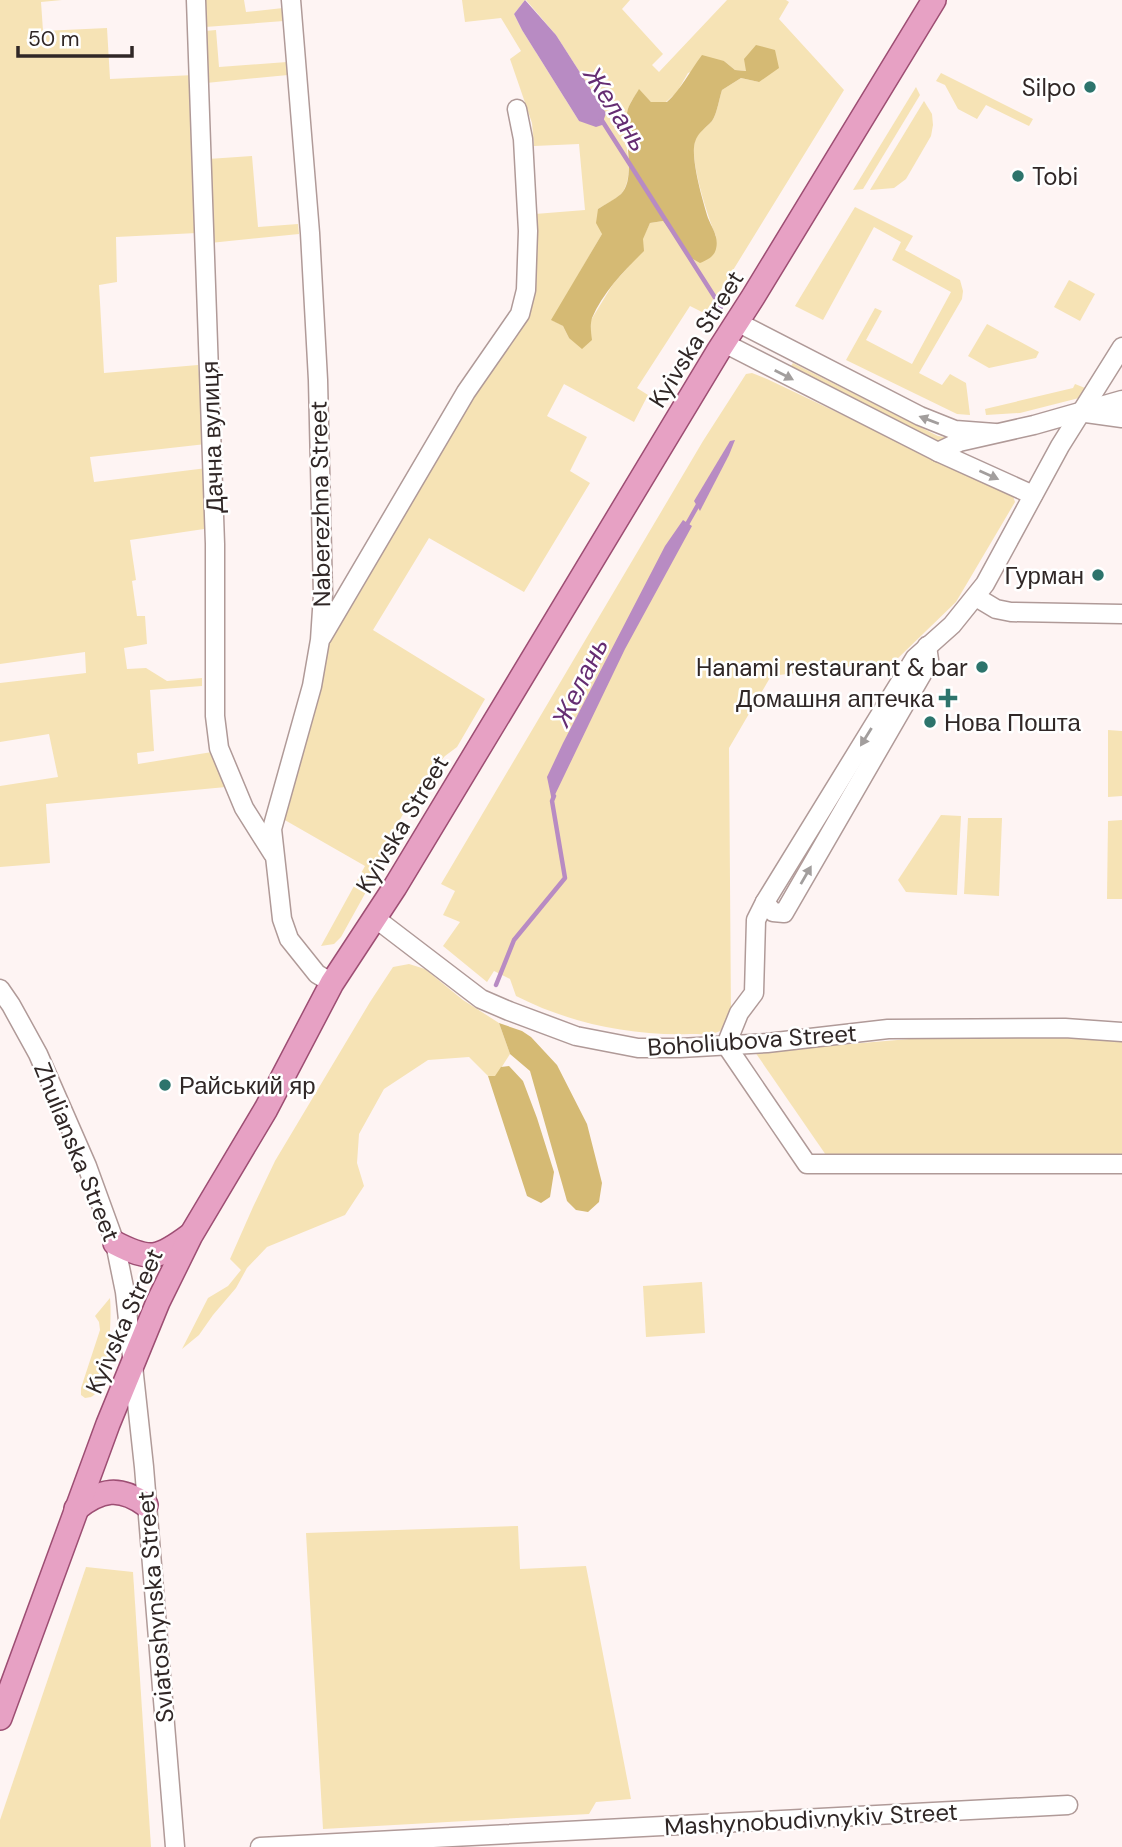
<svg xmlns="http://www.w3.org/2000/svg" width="1122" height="1847" viewBox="0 0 1122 1847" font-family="'DM Sans',sans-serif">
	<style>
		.green { fill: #f6e3b5; fill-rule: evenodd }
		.forest { fill: #d5ba74 }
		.water { fill: #b88bc3 }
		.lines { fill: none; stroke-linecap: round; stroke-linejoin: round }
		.stream { stroke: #b88bc3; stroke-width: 4.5 }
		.minor-casing { stroke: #b09a98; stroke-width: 21 }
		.major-casing { stroke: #9d4e73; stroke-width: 26 }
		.minor { stroke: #fff; stroke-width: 18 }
		.major { stroke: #e7a1c4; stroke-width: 23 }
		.oneway { fill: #a29e9d }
		.poi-dot { fill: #2d746c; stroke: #fff; stroke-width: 2.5 }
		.labels { text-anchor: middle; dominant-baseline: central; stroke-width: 5; stroke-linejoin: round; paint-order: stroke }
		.poi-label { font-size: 24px; fill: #302726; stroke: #fff; text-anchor: end }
		.street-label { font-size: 24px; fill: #302726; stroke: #fff }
		.water-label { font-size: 26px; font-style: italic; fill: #652d72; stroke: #fff }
	</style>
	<rect width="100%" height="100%" fill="#fef4f3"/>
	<!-- green -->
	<g class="green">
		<polygon points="0,0 62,0 41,2 43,31 107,28 110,79 194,75 197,233 116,237 117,282 99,285 104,373 198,365 206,444 90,457 94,482 207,468 208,526 204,529 130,540 136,580 132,581 137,616 145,616 147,644 124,648 127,669 146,668 167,681 202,678 202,686 150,690 154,751 137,753 138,764 212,752 226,787 46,804 50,863 0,867 0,786 58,777 49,734 0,742 0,683 86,673 85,652 0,664"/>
		<polygon points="204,0 244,0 246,12 283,8 284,21 205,27"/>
		<path d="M462,0H525L514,14L522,30L579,121L606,113L556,35L526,0H630L622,9L663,54L652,65L659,72L727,0H786L789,2L779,19L844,90L706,314L690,306L637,388L648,395L634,422L564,384L547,416L587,437L570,471L590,483L524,592L429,538L373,630L485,699L457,747L445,756L428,775L413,797L395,828L382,863L341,937L334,944L321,946L365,866L283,819L320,690L329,642L355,601L473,396L523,321L535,214L585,210L579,144L534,146L532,123L510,59L521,51L501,18L465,22ZM724,61L735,70L747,71L759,82L741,78L722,90C719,99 717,114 712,121C706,128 698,131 695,141C689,159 708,218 716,236L691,258L663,221L650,223L630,265L613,284L591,320V340L569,338L563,326L552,320L602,234L598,209C606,204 619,198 624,190C637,164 618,134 628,109C630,102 635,96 639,90L651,102H666L677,92L688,73Z"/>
		<polygon points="216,30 219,67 287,62 288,75 206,83 205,31"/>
		<polygon points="941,73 1033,119 1029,126 986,105 977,119 958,109 945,85 936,81"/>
		<polygon points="916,87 920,95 863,189 853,190"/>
		<polygon points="924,101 932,114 933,125 931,136 906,179 894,188 870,190"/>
		<polygon points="252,156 258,227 298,224 299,234 210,243 208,159"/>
		<polygon points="855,207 913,236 905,250 960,280 963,291 962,299 919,373 942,385 950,374 966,383 970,415 957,414 846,360 875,308 882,311 866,340 912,364 951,292 892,260 901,242 874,227 823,320 795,306"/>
		<polygon points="1069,280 1095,294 1080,321 1054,307"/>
		<polygon points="987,324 1039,352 1036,358 989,368 968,356"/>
		<polygon points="793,363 938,436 944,437 946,441 942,444 788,370"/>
		<path d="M752,373L767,379L1013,496L1015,502L956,602L895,661L771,676L729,748L731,1014L726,1028C713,1036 705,1034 690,1034C630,1036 569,1023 516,996L510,979L494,971L487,982L443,946L460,922L443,915L455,891L441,884L703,441L746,374Z"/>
		<polygon points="1075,384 1085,388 1079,398 1020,413 986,415 985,409 1073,388"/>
		<polygon points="1108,730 1122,731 1122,796 1108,797"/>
		<polygon points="941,815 961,816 957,895 906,892 898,880"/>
		<polygon points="968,818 1002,818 999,896 964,894"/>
		<polygon points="1122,820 1122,899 1107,899 1108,821"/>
		<polygon points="409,964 425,969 463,1000 499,1023 510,1054 496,1076 488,1076 469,1057 428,1060 384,1089 359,1134 357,1163 364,1186 345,1215 267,1247 247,1268 236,1288 213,1315 199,1335 182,1349 208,1298 228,1286 241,1270 230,1259 253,1207 275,1161 370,1002 393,967"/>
		<polygon points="1065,1037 1122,1041 1122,1157 828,1158 755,1052 921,1038"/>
		<polygon points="702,1282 705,1333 646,1337 643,1286"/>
		<path d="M110,1298C112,1317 109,1380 95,1394C91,1398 90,1397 85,1398L81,1395V1388L100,1330L99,1322L95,1316Z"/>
		<polygon points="518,1526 520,1569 586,1566 631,1799 596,1802 589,1814 323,1829 306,1533"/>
		<polygon points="86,1567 133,1572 151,1847 0,1847 0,1820"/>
	</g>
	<!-- forest -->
	<g class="forest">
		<path d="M756,45L775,50L779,68L759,82L741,78L722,90C719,99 717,114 712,121C706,128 698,132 695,142C690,157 703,202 708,218C712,228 719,237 716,249C714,257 707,260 700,263L691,258L663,221L650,223L643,239L644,251C625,270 603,292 592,318C590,324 591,333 592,340L582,349L569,338L563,326L551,320L602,234L596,223L598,209C605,204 614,200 621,194C637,178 623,135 627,113C628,105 635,96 639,89L651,102H667C681,89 690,71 702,55L724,61L735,70L746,71L744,59Z"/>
		<polygon points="499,1023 522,1031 531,1037 557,1065 587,1124 602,1183 599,1202 588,1212 576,1210 567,1201 530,1071 510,1054"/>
		<polygon points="509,1066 523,1081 537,1118 554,1172 550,1197 541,1203 527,1196 488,1076 495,1076 501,1067"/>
	</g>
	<!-- water -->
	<g class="water">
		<polygon points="525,0 556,35 606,113 602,125 596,127 579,121 522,30 514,14"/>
		<polygon points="735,440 729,455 700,511 694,501 730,441"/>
		<polygon points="683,520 692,526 625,649 552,801 547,777 563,743 665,546"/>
	</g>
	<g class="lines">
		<!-- stream -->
		<g class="stream">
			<polyline points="601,119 721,307"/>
			<polyline points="686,526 699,503"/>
			<polyline points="496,985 514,940 565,878 552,801 554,796"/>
		</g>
		<defs>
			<g id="minor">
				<polyline points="196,0 215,544 215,716 219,748 244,808 273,854"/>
				<polyline points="291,0 310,233 318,380 323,595 320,640 312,686 272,829 282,919 289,939 317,974 332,983"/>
				<polyline points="737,322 920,416 955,430 995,433"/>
				<polyline points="724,343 938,452 1033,495"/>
				<polyline points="1086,413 1122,418"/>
				<polyline points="938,452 959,442 1034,425 1122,400"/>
				<polyline points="976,597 996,609 1011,612 1122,614"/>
				<polyline points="322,637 466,392 520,314 526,290 528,231 523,139 517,109"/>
				<polyline points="765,902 773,912 784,913 925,669 929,660 927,646"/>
				<polyline points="375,918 481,999 509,1011 576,1036 638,1048 680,1048 767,1043 888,1029 1065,1028 1122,1032"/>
				<polyline points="0,989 11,1005 38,1054 87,1166 115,1243 125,1292 144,1467 175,1847"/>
				<polyline points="726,1045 739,1013 754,993 756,920 765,902 915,658 952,625 985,584 1060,446 1122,347"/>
				<polyline points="726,1045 807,1164 1122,1164"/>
				<polyline points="260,1847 1068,1805"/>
			</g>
			<g id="major">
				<path d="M115,1243C150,1261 158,1259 189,1236"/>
				<path d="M76,1509C101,1489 120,1486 146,1505"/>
				<polyline points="0,1718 108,1424 158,1302 191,1235 266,1109 332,983 395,887 719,350 753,297 934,0"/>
			</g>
		</defs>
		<!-- minor casing -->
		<use href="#minor" class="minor-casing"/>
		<!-- major casing -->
		<use href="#major" class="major-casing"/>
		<!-- minor -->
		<use href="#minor" class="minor"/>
		<!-- major -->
		<use href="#major" class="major"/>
	</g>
	<!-- one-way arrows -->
	<defs><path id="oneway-solid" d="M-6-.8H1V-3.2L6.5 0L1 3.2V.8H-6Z" transform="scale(1.75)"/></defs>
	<g class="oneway">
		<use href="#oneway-solid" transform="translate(784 375) rotate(27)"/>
		<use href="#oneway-solid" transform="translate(929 420) rotate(-159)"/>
		<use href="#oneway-solid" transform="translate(989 475) rotate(24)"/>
		<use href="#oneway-solid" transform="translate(866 737) rotate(122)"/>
		<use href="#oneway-solid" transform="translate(806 875) rotate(-60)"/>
	</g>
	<!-- markers -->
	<g class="poi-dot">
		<circle cx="1090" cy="87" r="7"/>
		<circle cx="1018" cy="176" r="7"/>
		<circle cx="1098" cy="575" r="7"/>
		<circle cx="982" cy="667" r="7"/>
		<path d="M944.5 687.5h7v7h7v7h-7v7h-7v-7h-7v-7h7z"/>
		<circle cx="930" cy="722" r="7"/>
		<circle cx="165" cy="1085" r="7"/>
	</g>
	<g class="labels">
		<!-- poi labels -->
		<g class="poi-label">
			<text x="1076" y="87">Silpo</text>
			<text x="1032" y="176" text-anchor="start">Tobi</text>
			<text x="1084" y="575">Гурман</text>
			<text x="968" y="667">Hanami restaurant &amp; bar</text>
			<text x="934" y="698">Домашня аптечка</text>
			<text x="944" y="722" text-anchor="start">Нова Пошта</text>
			<text x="179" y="1085" text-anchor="start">Райський яр</text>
		</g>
		<!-- street labels -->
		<g class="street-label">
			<text transform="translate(696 339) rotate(-58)">Kyivska Street</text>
			<text transform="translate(212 437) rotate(-92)">Дачна вулиця</text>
			<text transform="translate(320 504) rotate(-91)">Naberezhna Street</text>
			<text transform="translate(402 824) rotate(-59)">Kyivska Street</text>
			<text transform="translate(752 1040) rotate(-4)">Boholiubova Street</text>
			<text transform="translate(77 1152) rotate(68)">Zhulianska Street</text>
			<text transform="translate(124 1321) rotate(-66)">Kyivska Street</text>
			<text transform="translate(155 1607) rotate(-95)">Sviatoshynska Street</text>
			<text transform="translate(811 1819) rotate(-3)">Mashynobudivnykiv Street</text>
		</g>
		<!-- water labels -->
		<g class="water-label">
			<text transform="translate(616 109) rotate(57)">Желань</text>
			<text transform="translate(580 682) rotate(-64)">Желань</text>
		</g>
	</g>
	<!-- scale -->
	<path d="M18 46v10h114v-10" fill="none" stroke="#302726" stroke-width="3.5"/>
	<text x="28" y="46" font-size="21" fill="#302726" stroke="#ffffff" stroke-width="5" paint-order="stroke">50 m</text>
</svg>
